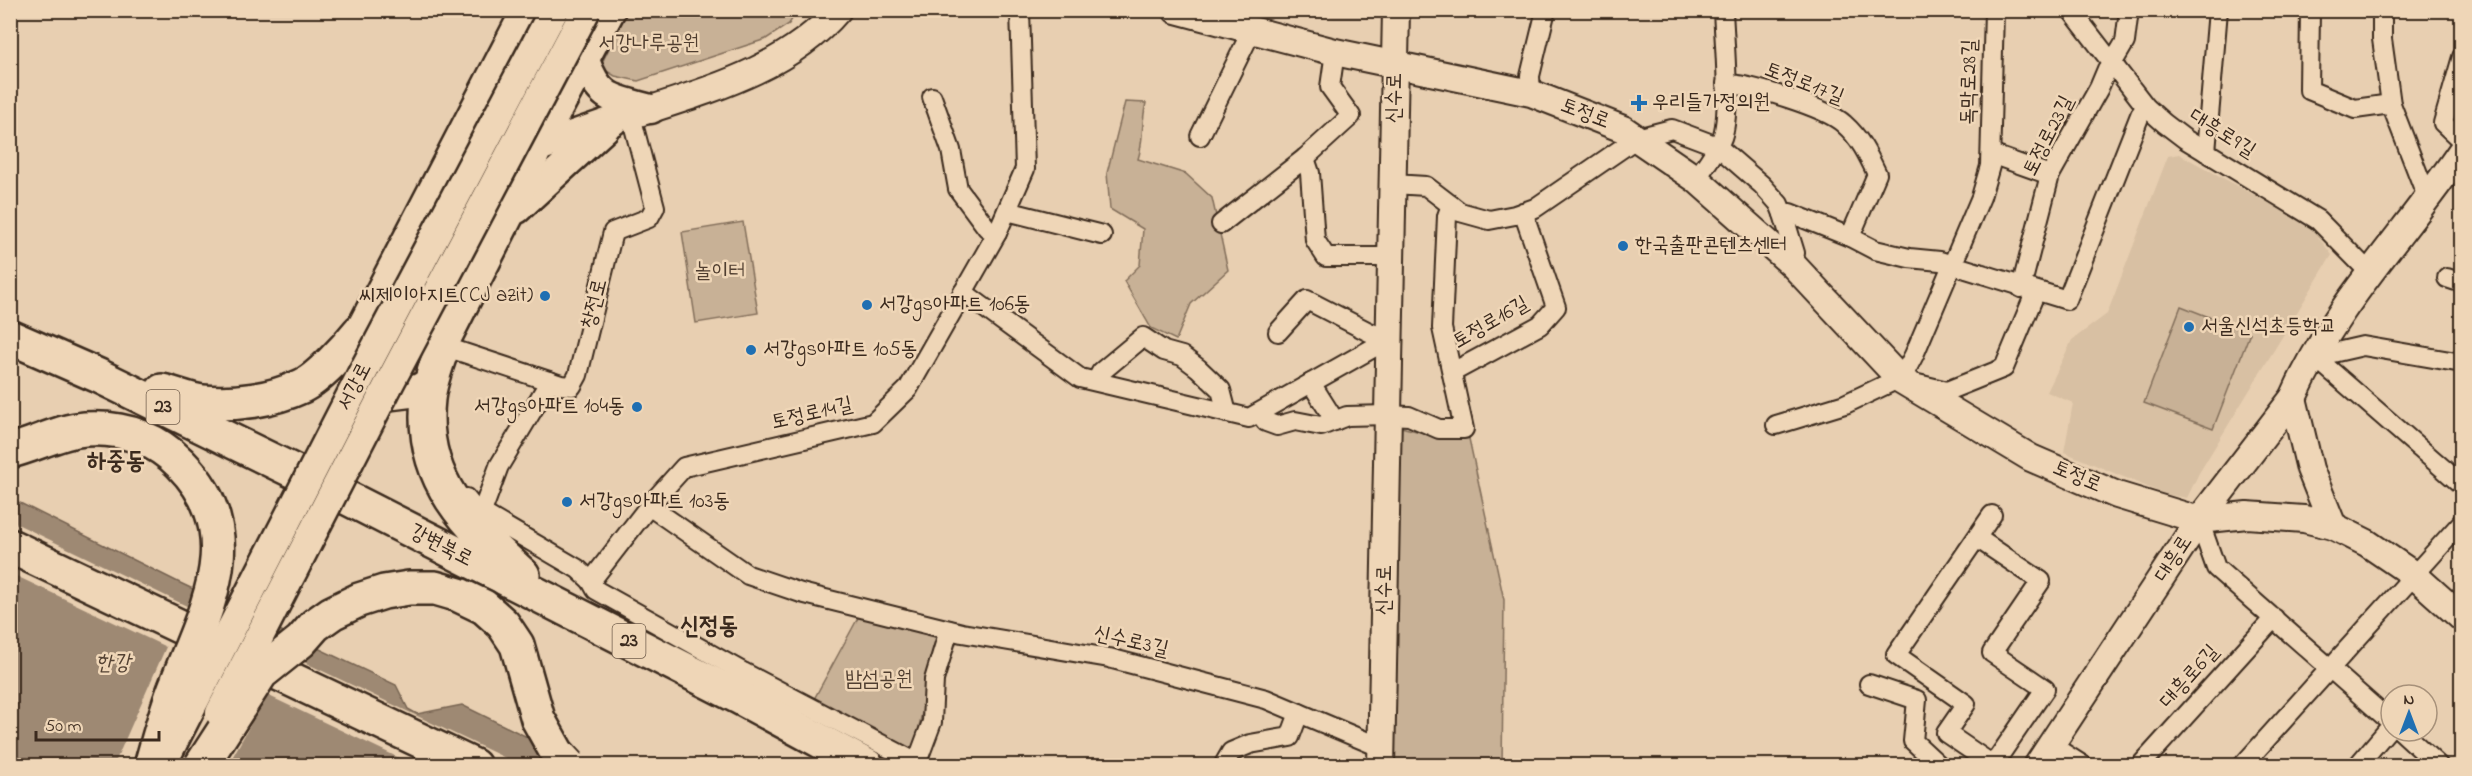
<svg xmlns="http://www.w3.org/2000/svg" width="2472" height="776" viewBox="0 0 2472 776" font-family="'Indie Flower','Poor Story',sans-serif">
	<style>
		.built { fill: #d8c0a3 }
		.green { fill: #c8b196; stroke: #826e5a; stroke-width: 1.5 }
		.water { fill: #9e8973; stroke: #766351; stroke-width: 1.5 }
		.pier { fill: #e8cfb1 }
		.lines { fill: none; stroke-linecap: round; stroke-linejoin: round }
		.street-casing { stroke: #3b2a1e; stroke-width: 22 }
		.secondary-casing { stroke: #3b2a1e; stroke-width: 30 }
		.primary-casing { stroke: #3b2a1e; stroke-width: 33 }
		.highway-casing { stroke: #3b2a1e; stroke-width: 38 }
		.street { stroke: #efd6b7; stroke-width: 18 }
		.secondary { stroke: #efd6b7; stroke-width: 26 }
		.primary { stroke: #efd6b7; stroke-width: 28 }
		.highway { stroke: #efd6b7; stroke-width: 33 }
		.primary-bridge-casing { stroke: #3b2a1e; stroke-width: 33; stroke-linecap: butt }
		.highway-bridge-casing { stroke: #3b2a1e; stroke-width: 38; stroke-linecap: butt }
		.primary-bridge { stroke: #efd6b7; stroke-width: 28 }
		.highway-bridge { stroke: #efd6b7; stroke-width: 33 }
		.poi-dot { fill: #1f6fb2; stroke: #efd6b7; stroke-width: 2 }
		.labels { text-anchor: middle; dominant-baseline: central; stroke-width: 5; stroke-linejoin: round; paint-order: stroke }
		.shield { fill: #efd6b7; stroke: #715e4c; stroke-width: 1.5 }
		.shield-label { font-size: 20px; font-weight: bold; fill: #3b2a1e }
		.park-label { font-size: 21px; fill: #503e30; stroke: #efd6b7 }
		.street-label { font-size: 21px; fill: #3b2a1e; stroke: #efd6b7 }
		.poi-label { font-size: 21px; fill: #3b2a1e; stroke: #efd6b7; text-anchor: start }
		.water-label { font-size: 22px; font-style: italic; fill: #544233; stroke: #efd6b7 }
		.quarter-label { font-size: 24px; font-weight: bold; fill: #3b2a1e; stroke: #efd6b7 }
	</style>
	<rect width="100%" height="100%" fill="#e8cfb1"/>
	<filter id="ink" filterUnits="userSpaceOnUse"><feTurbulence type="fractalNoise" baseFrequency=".0167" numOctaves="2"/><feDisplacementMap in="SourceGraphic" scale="12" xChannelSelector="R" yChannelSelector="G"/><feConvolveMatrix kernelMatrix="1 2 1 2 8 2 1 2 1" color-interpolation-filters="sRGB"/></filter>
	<g filter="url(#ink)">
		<!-- built -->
		<g class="built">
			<polygon points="1323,11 1382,11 1382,19 1333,19"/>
			<polygon points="2179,154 2309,225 2332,255 2199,473 2187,498 2164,494 2064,452 2073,403 2047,392 2072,340 2107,314 2168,156"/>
		</g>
		<!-- green -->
		<g class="green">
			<polygon points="627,11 797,11 789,24 766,39 638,81 615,76 600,67"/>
			<path d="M1125,102L1146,103C1141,122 1144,141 1138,159L1186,174L1212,198L1228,270L1191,304L1176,340L1151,328L1124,281L1140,265L1143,229L1110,209L1107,173Z"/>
			<polygon points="743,222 758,313 696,323 682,232"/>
			<polygon points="2181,306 2250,333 2213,429 2144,403"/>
			<polygon points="1397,426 1428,434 1468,434 1504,600 1502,765 1389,766"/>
			<polygon points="859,616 939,635 913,754 813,701"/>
		</g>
		<!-- water -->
		<polygon class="water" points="10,498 178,582 396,685 408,709 417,714 462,705 584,765 11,765"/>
		<!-- pier -->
		<polygon class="pier" points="11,521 195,610 215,596 281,627 270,646 520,765 414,765 267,695 228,765 114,765 166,647 10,573"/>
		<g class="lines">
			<defs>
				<g id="street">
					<polyline points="1994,10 1990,166 1981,197 1914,355 1901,380 1947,391 2004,368 2036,291"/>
					<polyline points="2071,10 2146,107 2164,123 2185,139 2318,220 2370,273"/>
					<polyline points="2310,10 2309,90 2355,109 2391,104"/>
					<polyline points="2382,10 2382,39 2391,104 2427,197"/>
					<polyline points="2462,57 2443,123 2462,141"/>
					<path d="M1726,84C1750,84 1827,108 1844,124C1860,138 1868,155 1877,174L1850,237"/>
					<polyline points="1531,93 1530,76 1546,10"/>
					<polyline points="932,97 951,150 958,189 987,228 997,233"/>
					<polyline points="1200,136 1251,32"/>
					<polyline points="2206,152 2218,10"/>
					<polyline points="1991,154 2050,175"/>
					<polyline points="1305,158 1310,173 1315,240 1326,257 1391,257"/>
					<path d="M1696,179C1705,166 1715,153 1721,140C1732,118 1724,38 1723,10"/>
					<polyline points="1393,184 1426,186 1460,212 1489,220 1515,215 1535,208 1637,138 1672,129 1717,146 1762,185 1779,204 1783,214 1790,213 1850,237 1875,250 1909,258 1940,261 2067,300 2140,115 2146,107"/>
					<polyline points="1007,211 1102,235"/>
					<polyline points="1783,214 1795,253 1793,265"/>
					<polyline points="1221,224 1305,158 1351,116 1330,87 1335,52"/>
					<polyline points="2447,278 2462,283"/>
					<polyline points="2021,288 2050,175 2099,88 2107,69 2112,64 2125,42 2129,10"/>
					<polyline points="963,292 1080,378 1249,418 1389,339"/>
					<polyline points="1278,332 1307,300 1369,332 1389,339"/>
					<polyline points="443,346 561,385 572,386 578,375 613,232 649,218 655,207 631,116"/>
					<polyline points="2315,357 2462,485"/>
					<polyline points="2315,357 2363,346 2462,363"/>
					<polyline points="1453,372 1540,325 1556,307 1523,212"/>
					<polyline points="1096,381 1101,372 1143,337 1164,351 1182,356 1198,368 1221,390 1227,413"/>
					<polyline points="1311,383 1335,421"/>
					<polyline points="1259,413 1266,422 1277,426 1295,421 1321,426 1347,416 1387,415 1409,416 1439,429 1464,429 1442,328 1447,216 1451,205"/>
					<polyline points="1776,425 1845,404 1900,378"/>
					<polyline points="466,498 474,508 578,569 591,581 596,590 743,672 923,766"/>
					<polyline points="649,506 748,575 801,593 962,633 1109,658 1266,699 1382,748"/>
					<polyline points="482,512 499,466 550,381"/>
					<polyline points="2199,520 2216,568 2391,722"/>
					<polyline points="1977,538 2041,581 1992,653 2045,689 1993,765 1946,733 1966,704 1896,655 1992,515"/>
					<polyline points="591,581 649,506 684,467 873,423 908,389 997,233 1025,169 1020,10"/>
					<polyline points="1869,684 1917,700 1913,741 1940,766"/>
					<polyline points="2401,731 2439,766"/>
					<polyline points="2051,745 2084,766"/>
					<polyline points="917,762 932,722 934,680 949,630"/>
					<polyline points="1223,766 1231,752 1250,744 1290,737 1299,713"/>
					<polyline points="2140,766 2274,618"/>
					<polyline points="2242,766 2462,522"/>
					<polyline points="2357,766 2391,726"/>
				</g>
				<g id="secondary">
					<polyline points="1176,10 1335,52 1531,93 1623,129 1696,179 1793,265 1901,380 2031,458 2117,495 2199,520 2247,515 2304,519 2333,526 2367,543 2414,575 2462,618"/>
					<path d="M633,115C705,91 787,70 838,10"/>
					<polyline points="2293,398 2310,469 2333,526"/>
					<polyline points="1381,766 1396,10"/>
					<path d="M2037,766L2199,520L2293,398C2334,305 2406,233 2462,150"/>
				</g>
				<g id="primary">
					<path d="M585,60C599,100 613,99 651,109"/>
					<polyline points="530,150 613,121"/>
					<polyline points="517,209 605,128"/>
					<polyline points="443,346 509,216 539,145 611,10"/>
					<polyline points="431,382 410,393 394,395 364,378 353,359 359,332 526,10"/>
				</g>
				<g id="highway">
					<polyline points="10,337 99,376 314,481 739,697 867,766"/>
					<path d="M443,346C437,363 430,381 428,399C419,480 468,525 523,575"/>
					<path d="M162,391C175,394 189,400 202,402C235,405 272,400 302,386C319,378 347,347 359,332"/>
					<polyline points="10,546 474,766"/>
				</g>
			</defs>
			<!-- street casing -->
			<use href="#street" class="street-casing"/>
			<!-- secondary casing -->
			<use href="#secondary" class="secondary-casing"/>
			<!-- primary casing -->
			<use href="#primary" class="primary-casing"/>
			<!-- highway casing -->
			<use href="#highway" class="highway-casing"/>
			<!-- street -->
			<use href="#street" class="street"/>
			<!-- secondary -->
			<use href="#secondary" class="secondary"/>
			<!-- primary -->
			<use href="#primary" class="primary"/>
			<!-- highway -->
			<use href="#highway" class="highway"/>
			<defs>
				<g id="primary-bridge">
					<polyline points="220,713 390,382 586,10"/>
					<polyline points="161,766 364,370 554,10"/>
				</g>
				<g id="highway-bridge">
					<path d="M10,451C35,445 59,431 85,429C121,427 154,437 180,463C250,534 206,607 177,683C166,710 159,738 151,766"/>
					<polyline points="201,766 261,673 301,641 315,625 332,613 359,600 384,592 409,588 435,588 459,595 484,607 503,624 517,645 538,719 557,753 569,766"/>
				</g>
			</defs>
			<!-- primary-bridge casing -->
			<use href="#primary-bridge" class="primary-bridge-casing"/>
			<!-- highway-bridge casing -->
			<use href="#highway-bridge" class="highway-bridge-casing"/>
			<!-- primary-bridge -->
			<use href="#primary-bridge" class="primary-bridge"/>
			<!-- highway-bridge -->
			<use href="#highway-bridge" class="highway-bridge"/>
		</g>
	</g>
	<!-- markers -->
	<g class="poi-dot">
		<path d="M1636 94h6v6h6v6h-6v6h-6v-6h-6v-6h6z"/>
		<circle cx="1623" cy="246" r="6"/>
		<circle cx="545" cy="296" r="6"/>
		<circle cx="867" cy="305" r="6"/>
		<circle cx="2189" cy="327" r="6"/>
		<circle cx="751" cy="350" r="6"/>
		<circle cx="637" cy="407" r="6"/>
		<circle cx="567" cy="502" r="6"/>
	</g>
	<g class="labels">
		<!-- shield labels -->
		<g class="shield">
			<rect x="146.5" y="390" width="33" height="34" rx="4.5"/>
			<rect x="612.5" y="624" width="33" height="34" rx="4.5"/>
		</g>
		<g class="shield-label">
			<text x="163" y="407">23</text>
			<text x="629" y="641">23</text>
		</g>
		<!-- park labels -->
		<g class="park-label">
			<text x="649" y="44">서강나루공원</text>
			<text x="720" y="272">놀이터</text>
			<text x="879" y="680">밤섬공원</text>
		</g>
		<!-- street labels -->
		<g class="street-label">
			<text transform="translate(1970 82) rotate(-89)">독막로28길</text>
			<text transform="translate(1804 84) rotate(21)">토정로17길</text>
			<text transform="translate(1395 98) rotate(-89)">신수로</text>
			<text transform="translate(1585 114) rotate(21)">토정로</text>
			<text transform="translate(2222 134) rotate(32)">대흥로9길</text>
			<text transform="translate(2049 136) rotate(-63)">토정로23길</text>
			<text transform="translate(595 304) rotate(-76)">창전로</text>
			<text transform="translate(1491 323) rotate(-30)">토정로16길</text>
			<text transform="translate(355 387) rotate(-63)">서강로</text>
			<text transform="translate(812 414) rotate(-13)">토정로14길</text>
			<text transform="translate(2077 477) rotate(23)">토정로</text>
			<text transform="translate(441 546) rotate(27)">강변북로</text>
			<text transform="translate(2174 559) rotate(-57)">대흥로</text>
			<text transform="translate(1385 590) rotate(-89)">신수로</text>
			<text transform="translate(1131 642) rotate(13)">신수로3길</text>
			<text transform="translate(2190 677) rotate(-48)">대흥로6길</text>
		</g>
		<!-- poi labels -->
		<g class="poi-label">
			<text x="1652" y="103">우리들가정의원</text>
			<text x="1635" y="246">한국출판콘텐츠센터</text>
			<text x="533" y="296" text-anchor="end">씨제이아지트(CJ azit)</text>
			<text x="879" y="305">서강gs아파트 106동</text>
			<text x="2201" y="327">서울신석초등학교</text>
			<text x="763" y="350">서강gs아파트 105동</text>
			<text x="625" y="407" text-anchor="end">서강gs아파트 104동</text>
			<text x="579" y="502">서강gs아파트 103동</text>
		</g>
		<!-- water labels -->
		<g class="water-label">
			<text x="113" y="664">한강</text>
		</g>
		<!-- quarter labels -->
		<g class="quarter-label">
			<text x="116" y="462">하중동</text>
			<text x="709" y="627">신정동</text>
		</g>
	</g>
	<!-- margin -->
	<rect width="2472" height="776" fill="none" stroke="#efd6b7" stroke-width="36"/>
	<rect x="18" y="18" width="2436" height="740" fill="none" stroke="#3b2a1e" stroke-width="2" filter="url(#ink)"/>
	<!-- north arrow -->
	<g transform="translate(2409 713)"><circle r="28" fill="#efd6b7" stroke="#a7917a" stroke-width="1.5"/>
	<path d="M0-4.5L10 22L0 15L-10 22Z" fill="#1f6fb2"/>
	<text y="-9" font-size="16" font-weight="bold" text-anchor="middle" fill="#3b2a1e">N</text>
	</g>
	<!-- scale -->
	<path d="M36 731v9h123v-9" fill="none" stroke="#3b2a1e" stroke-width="3"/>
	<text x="45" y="731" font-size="18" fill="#3b2a1e" stroke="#efd6b7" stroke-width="4.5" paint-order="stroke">50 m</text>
</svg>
